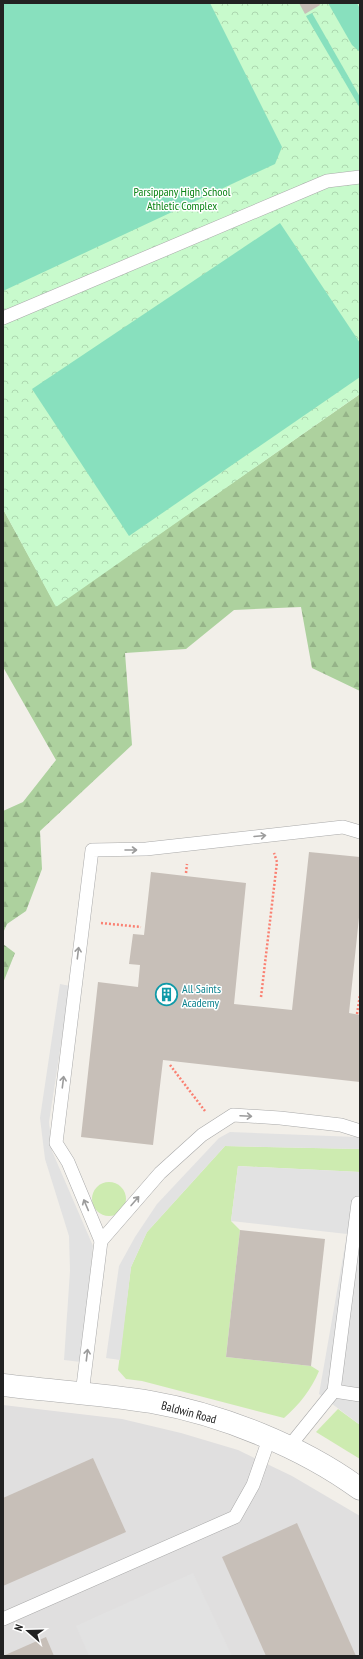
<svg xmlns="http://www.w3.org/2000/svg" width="363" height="1659" viewBox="0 0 363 1659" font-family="'PT Sans Narrow',sans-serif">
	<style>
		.residential { fill: #e0dfdf }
		.grass { fill: #cdebb0 }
		.forest { fill: url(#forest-firs) }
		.park { fill: url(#park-crowns) }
		.pitch { fill: #88e0be }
		.parking { fill: #e2e2e2 }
		.building { fill: #c7bfb8 }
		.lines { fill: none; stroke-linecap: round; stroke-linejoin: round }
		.service-casing { stroke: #a9a9a9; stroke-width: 14 }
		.tertiary-casing { stroke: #a9a9a9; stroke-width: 23 }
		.path { stroke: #fa8072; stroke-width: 2.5; stroke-dasharray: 2 2; stroke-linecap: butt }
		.service { stroke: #fff; stroke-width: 13 }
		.tertiary { stroke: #fff; stroke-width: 22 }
		.oneway { stroke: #9c9c9c }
		.labels { text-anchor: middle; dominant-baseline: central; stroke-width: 3; stroke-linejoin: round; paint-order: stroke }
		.park-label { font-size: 12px; fill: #0c8416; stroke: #fff }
		.culture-label { font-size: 12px; fill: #0d838f; stroke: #fff; text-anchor: start }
		.street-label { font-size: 12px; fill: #222; stroke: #fff }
	</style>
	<defs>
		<pattern id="forest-firs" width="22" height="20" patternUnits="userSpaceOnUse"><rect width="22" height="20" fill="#add19e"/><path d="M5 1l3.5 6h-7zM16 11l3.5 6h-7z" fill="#95b388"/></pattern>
		<pattern id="park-crowns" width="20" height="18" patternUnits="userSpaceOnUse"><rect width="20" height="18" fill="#c8facc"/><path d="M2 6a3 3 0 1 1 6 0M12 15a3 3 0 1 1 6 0" fill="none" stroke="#acd6af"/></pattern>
	</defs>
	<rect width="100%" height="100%" fill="#f2efe9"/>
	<!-- residential -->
	<polygon class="residential" points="3,1405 122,1419 181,1433 238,1450 292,1476 360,1516 360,1656 3,1656"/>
	<!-- grass -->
	<g class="grass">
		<path d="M225,1146L360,1149V1172L238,1166L231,1221L240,1230L226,1357L311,1366L319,1371C311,1390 299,1405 284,1418L142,1381L126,1379L118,1370L131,1267L147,1232Z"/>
		<circle cx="109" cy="1199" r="17"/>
		<polygon points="338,1409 360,1425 360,1459 316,1432"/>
	</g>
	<!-- forest -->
	<g class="forest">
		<polygon points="360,394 360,691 312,668 301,607 234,610 186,649 125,653 132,745 40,831 42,869 26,911 7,924 3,933 3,811 23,802 56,760 3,667 3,509 56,606"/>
		<polygon points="3,944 15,953 3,983"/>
	</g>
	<!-- park -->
	<polygon class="park" points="3,3 360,3 360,394 56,607 3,509"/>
	<!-- pitch -->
	<g class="pitch">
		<polygon points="3,3 210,3 282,147 275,164 3,291"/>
		<polygon points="328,3 357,3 360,9 360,52 352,45"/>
		<polygon points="312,13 360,97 360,108 306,16"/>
		<polygon points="280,223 360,343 360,377 129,536 32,389"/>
	</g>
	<!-- parking -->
	<g class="parking">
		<polygon points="60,984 70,986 49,1122 52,1151 93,1246 81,1362 64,1360 70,1271 69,1236 45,1159 40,1118"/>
		<polygon points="230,1132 356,1137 360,1139 360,1149 225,1146 147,1232 131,1267 120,1360 106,1358 119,1266 135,1237 157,1204 219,1138"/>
		<polygon points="238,1166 360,1172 360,1425 319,1394 347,1234 231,1221"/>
		<polygon points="193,1573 232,1656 89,1656 76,1626"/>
	</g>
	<!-- building -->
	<g class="building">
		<polygon points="299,3 319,3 320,5 305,14"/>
		<polygon points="309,852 360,857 360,908 349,1013 360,1015 360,1082 163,1060 153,1145 81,1137 98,982 138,987 140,965 129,964 133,934 144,935 151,872 246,883 234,1004 292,1010"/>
		<polygon points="240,1230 325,1239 311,1366 226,1357"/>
		<polygon points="93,1458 126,1532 3,1586 3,1498"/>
		<polygon points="297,1523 356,1656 266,1656 222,1557"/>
		<polygon points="46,1637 54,1656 3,1656"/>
	</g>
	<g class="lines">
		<defs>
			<g id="service">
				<polyline points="3,318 327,181 360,177"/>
				<polyline points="101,1241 160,1173 202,1135 233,1115 280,1118 341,1125 360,1131"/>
				<polyline points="334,1391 360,1395"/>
				<polyline points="82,1394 101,1241 68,1162 56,1143 92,850 146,849 343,827 360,832"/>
				<polyline points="288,1448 334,1391 358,1203 360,1204"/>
				<polyline points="3,1619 235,1517 253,1485 269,1439"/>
			</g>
			<path id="tertiary" d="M3,1385C52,1391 102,1394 151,1402C221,1414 303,1447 360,1489"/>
		</defs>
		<!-- service casing -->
		<use href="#service" class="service-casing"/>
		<!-- tertiary casing -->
		<use href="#tertiary" class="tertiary-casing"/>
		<!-- path -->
		<g class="path">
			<polyline points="186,873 187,864"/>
			<polyline points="101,923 141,927"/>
			<polyline points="261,997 277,862 274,853"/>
			<polyline points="357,1014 360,995"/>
			<polyline points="170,1065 205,1111"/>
		</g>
		<!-- service -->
		<use href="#service" class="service"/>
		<!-- tertiary -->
		<use href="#tertiary" class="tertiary"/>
	</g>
	<!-- one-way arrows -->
	<defs><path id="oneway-shaft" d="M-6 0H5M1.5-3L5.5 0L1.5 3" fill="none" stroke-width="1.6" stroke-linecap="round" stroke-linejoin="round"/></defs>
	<g class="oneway">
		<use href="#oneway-shaft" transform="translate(260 836) rotate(-5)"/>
		<use href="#oneway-shaft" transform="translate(131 850)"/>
		<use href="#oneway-shaft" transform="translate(78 953) rotate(-83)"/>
		<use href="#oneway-shaft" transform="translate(63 1082) rotate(-83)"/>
		<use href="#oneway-shaft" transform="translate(246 1116) rotate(3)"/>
		<use href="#oneway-shaft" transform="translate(135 1201) rotate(-49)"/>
		<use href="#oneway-shaft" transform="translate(86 1205) rotate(-113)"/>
		<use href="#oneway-shaft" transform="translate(87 1355) rotate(-83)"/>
	</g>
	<!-- icons -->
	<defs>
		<symbol id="building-ring" viewBox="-11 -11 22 22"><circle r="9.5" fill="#fff" stroke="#0f9aa8" stroke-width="1.5"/><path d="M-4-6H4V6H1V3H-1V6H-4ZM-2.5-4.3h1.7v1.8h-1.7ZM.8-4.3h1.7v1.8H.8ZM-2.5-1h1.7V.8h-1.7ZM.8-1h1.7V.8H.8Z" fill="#0f9aa8"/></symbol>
	</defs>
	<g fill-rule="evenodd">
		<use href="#building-ring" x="154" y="982" width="25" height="25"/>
	</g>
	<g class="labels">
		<!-- park labels -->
		<g class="park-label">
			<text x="182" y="191">Parsippany High School<tspan x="182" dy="14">Athletic Complex</tspan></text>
		</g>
		<!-- culture labels -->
		<g class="culture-label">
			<text x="182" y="988">All Saints<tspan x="182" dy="14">Academy</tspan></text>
		</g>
		<!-- street labels -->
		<g class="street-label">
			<text transform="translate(189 1412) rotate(15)">Baldwin Road</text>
		</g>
	</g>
	<!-- border -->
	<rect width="363" height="1659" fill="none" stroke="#222222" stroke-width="8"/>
	<!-- north arrow -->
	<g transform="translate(28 1631) rotate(290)" stroke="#ffffff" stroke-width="3" paint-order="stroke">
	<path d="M0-3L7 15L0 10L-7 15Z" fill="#222222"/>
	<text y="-6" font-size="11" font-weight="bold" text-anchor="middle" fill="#222222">N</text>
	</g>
</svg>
